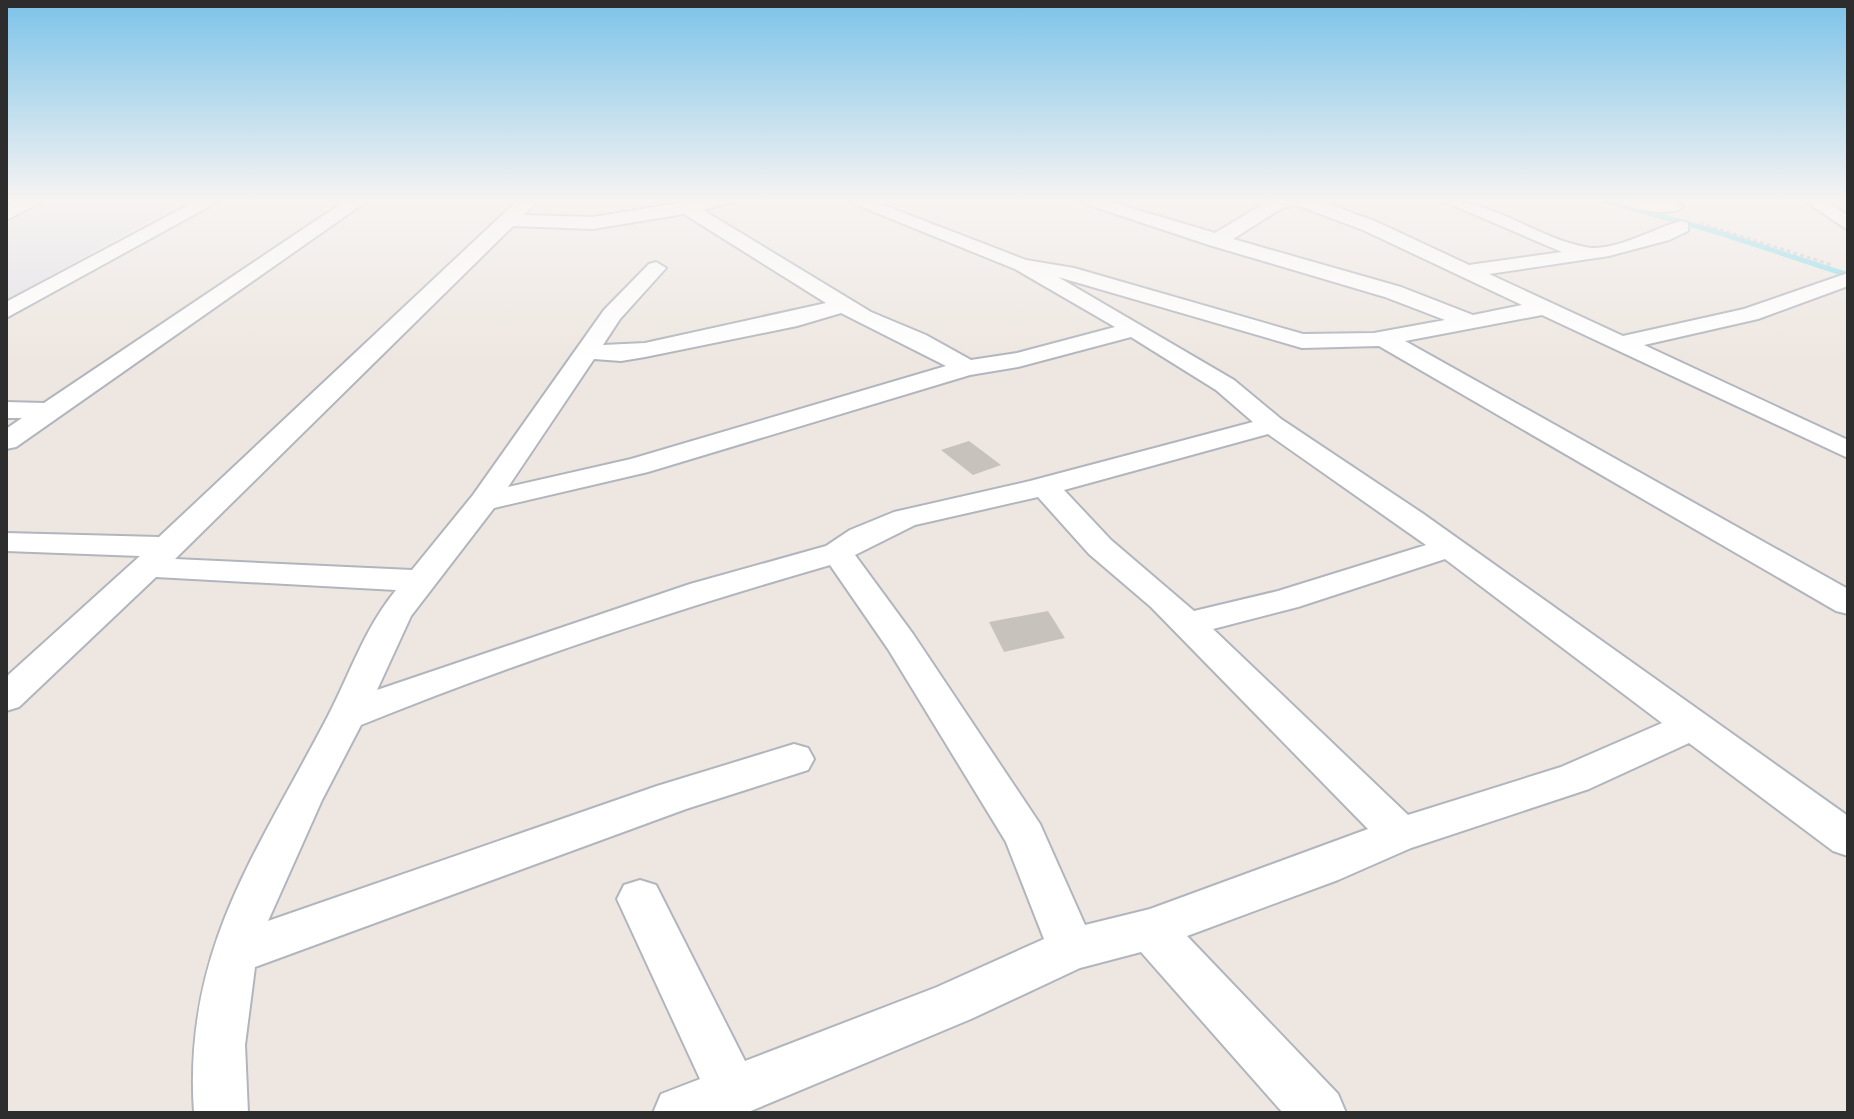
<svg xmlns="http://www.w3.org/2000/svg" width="1854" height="1119" viewBox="0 0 1854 1119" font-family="'Nunito Sans',sans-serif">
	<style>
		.industrial { fill: #e2e1e7 }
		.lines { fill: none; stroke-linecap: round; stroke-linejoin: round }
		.stream { stroke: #7ad9ea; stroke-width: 5 }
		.building { fill: #c7c2bc }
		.minor-casing { stroke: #b1b5bd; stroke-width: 4 }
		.path { stroke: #c8c8c8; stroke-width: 3; stroke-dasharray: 4 3; stroke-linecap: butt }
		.minor { fill: #fff; fill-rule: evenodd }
	</style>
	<rect width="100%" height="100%" fill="#eee7e1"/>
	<!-- industrial -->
	<polygon class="industrial" points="52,201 184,201 6,300 6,223"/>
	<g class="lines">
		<!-- stream -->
		<polyline class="stream" points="1606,201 1717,232 1848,275"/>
	</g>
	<!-- building -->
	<g class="building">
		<polygon points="969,441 1001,465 973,475 941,450"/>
		<polygon points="1048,611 1065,638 1004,652 989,622"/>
	</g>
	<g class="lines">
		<defs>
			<g id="minor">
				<polygon points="19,201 44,201 6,220 6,207"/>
				<polygon points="196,201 219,201 6,318 6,302"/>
				<polygon points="345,201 367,201 16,447 6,449 6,429 22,418 6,418 6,402 44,403"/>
				<path d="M517,201H537L524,215L593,217L691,201H736L703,210L871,312L926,335L971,360L1017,353L1115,327L1015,269L847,201H873L1026,260L1074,268L1303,334L1374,333L1445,320L1385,297L1209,245L1077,201H1107L1215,233L1268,201H1320L1377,222L1469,265L1562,252L1443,201C1495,201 1535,237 1585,247C1613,253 1654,228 1681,221L1688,223V231L1669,240L1609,256L1489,274L1623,336L1744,309L1848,273V286L1758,319L1644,345L1848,440V458L1542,315L1405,341L1848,589V614L1836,611L1379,346L1302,348L1058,277L1234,380L1281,419L1422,513L1848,816V856L1833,851L1689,743L1589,789L1411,848L1338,880L1187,936L1338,1094L1346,1113H1283L1141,952L1080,968L971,1019L746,1113H653L661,1094L700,1079L617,899L624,885L640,880L656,885L745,1061L937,987L1044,939L1006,842L888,649L830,565C671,611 514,663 361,725L322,800L268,921L657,786L794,744L808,748L814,759L808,770L686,809L255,967L245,1045L248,1113H194C183,951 256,854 327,718C350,674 364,629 396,590L156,577L19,707L6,711V677L140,556L6,551V533L159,537ZM1296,205L1363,230L1522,305L1473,315L1401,287L1233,239L1282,208ZM684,214L826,303L645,343L603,345L620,319L666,268L656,262L649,264L604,310L473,495L412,570L175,559L513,226L593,229ZM841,313L946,366L631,459L508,487L594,359L621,361L645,357L797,326ZM1131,337L1216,390L1253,422L1030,481L894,512L850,530L826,546L690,584L377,690L411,616L494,508L648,472L970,375L1018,367ZM1268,434L1426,545L1278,591L1194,611L1111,540L1064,490ZM1038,497L1089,554L1151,607L1368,829L1150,909L1085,925L1040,824L913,634L855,555L915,525ZM1445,559L1662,723L1561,767L1408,815L1213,629L1298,607Z"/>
				<path d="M1618,201H1673L1683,207C1672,217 1630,210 1618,201Z"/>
				<polygon points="1805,201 1827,201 1848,216 1848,230"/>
			</g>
		</defs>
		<!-- minor casing -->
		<use href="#minor" class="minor-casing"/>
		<!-- path -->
		<polyline class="path" points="1700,223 1832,265"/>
		<!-- minor -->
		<use href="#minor" class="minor"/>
	</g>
	<!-- sky -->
	<linearGradient id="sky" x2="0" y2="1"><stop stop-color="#7cc3e9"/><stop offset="0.56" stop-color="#f7f4f2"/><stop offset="1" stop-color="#f7f4f2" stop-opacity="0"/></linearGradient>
	<rect width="1854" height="358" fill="url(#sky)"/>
	<!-- border -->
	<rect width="1854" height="1119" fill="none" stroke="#2d2d2d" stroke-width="16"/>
</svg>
